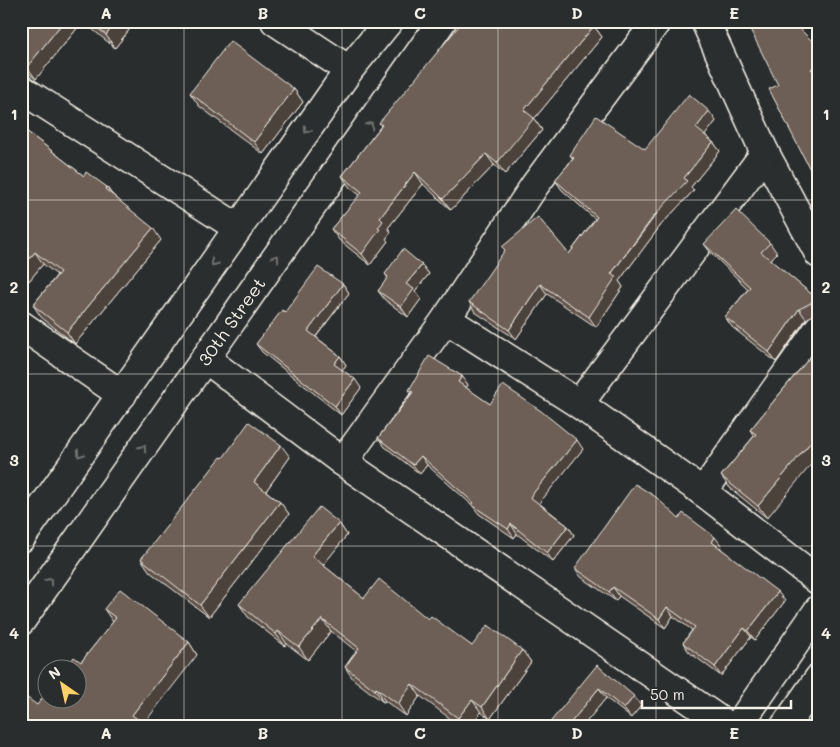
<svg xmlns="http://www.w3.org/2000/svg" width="840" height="747" viewBox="0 0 840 747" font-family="Mali,sans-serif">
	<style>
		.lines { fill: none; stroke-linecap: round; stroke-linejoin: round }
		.minor-casing { stroke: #f4f1e8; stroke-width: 31 }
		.minor { stroke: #2a2d2e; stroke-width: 28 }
		.wall { fill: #5e5148; stroke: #f4f1e8 }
		.shaded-wall { fill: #4c423b; stroke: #f4f1e8 }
		.building { fill: #6d5e54; stroke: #f4f1e8 }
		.oneway { stroke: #71726f }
		.grid { fill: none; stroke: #f4f1e8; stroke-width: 1; stroke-opacity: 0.55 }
		.labels { text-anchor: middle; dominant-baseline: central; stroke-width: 4; stroke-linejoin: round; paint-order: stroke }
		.street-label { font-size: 18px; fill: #f4f1e8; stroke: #2a2d2e }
		.neatline { fill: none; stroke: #f4f1e8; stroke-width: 2 }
		.grid-label { font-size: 16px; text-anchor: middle; font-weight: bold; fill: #f4f1e8 }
	</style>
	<rect width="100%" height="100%" fill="#2a2d2e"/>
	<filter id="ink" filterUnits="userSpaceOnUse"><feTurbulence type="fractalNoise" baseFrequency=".02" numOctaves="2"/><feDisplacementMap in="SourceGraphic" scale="10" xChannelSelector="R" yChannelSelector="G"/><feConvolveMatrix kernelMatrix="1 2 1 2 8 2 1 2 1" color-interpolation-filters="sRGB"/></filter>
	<g filter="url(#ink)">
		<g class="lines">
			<defs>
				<g id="minor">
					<polyline points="275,21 349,70"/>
					<polyline points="705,21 765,153 819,254"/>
					<polyline points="21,89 238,228"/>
					<polyline points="446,319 579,404 703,492 819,581"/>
					<polyline points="21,325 122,395"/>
					<polyline points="206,359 343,462 728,726"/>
					<polyline points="579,404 765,153"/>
					<polyline points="343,462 446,319 535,185 657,21"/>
					<polyline points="703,492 819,328"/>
					<polyline points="21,538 349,70 389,21"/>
					<path id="s1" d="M21,621L442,21"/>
					<polyline points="738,726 819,609"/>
					<polyline points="785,726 819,678"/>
				</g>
			</defs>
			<!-- minor casing -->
			<use href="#minor" class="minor-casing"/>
			<!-- minor -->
			<use href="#minor" class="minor"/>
		</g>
		<!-- wall -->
		<g class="wall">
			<polygon points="21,21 136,21 115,48 86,24 82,28 79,26 36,79 21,67"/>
			<polygon points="594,26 602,37 534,119 542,130 505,174 494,165 451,210 423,184 388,228 391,232 386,239 388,241 370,265 339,240 331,229 360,195 350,188 342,176 381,126 379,123"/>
			<polygon points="819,48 819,187 778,85"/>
			<polygon points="294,89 303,102 263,154 199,106 190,93"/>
			<polygon points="716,121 705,135 713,142 720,151 691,187 694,190 661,225 619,281 623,287 596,327 547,294 516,339 475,312 469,302 569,254 595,219 562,190 555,180 573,159 570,155 645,149"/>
			<polygon points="21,127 84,176 107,187 111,193 161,240 75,344 41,317 33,305 57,275 43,264 29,281 21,275"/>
			<polygon points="770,243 777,253 770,260 815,297 817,313 806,319 776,362 732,327 725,317 748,289 711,253 704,244"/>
			<polygon points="422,265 429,274 415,291 421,299 408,317 385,300 378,291 388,278 385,274"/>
			<polygon points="343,284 349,293 316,337 340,356 346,365 342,370 361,388 341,415 262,352 256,344 285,312"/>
			<polygon points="819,346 767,518 730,488 721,476 754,436 750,430"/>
			<polygon points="462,376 468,385 466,388 490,404 583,449 539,503 568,526 574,535 553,562 517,534 514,538 479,514 472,505 427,465 420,474 385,447 378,438 412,394 409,390"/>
			<polygon points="290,457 266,491 280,502 289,514 209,617 150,572 141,559 223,458"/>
			<polygon points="679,519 722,546 720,548 785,601 755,640 751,637 721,676 689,652 683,643 692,630 673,616 665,628 619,596 616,601 581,577 575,568"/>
			<polygon points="339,523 347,535 323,565 364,598 428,619 472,646 522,650 531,662 490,719 481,712 471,726 460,726 420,696 406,716 385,701 383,702 353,679 345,667 356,651 331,631 308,660 287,644 285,646 248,617 239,604"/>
			<polygon points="104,609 189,642 197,655 37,705 81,662 113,622"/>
			<polygon points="597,665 641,706 631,718 606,698 583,726"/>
		</g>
		<!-- shaded-wall -->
		<g class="shaded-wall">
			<polygon points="64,21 76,21 79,26 36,79 27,67"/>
			<polygon points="78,21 84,21 86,24 82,28"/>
			<polygon points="117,21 136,21 115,48 106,35"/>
			<polygon points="594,26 602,37 534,119 542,130 505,174 497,163 524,110"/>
			<polygon points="294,89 303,102 263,154 254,142"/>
			<polygon points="709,111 716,121 703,138 696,128"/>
			<polygon points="713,142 720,151 691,187 694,190 661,225 619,281 623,287 596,327 589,317 611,274 684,178"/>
			<polygon points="486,154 494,165 451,210 443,199"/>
			<polygon points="415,172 423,184 388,228 391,232 386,239 388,241 370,265 362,254 378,228 380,218"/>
			<polygon points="153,228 161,240 75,344 67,332"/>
			<polygon points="35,252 43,264 29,281 21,269"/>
			<polygon points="422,265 429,274 415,291 421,299 408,317 401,307 406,284"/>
			<polygon points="343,284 349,293 314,339 308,331"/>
			<polygon points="540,284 547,294 516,339 509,330"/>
			<polygon points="815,297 819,302 819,311 817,313 811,303"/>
			<polygon points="799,309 806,319 776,362 769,352"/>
			<polygon points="340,356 346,365 340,373 334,364"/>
			<polygon points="462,376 468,385 464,391 458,382"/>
			<polygon points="355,379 361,388 341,415 335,406"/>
			<polygon points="819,432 819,455 767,518 758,506"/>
			<polygon points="577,440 583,449 537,506 530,497"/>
			<polygon points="281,445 290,457 263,495 254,482"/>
			<polygon points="421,456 427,465 420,474 413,465"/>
			<polygon points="280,502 289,514 209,617 200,605"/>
			<polygon points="339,523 347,535 321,568 312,556"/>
			<polygon points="511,524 517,534 514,538 508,529"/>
			<polygon points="568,526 574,535 553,562 547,553"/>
			<polygon points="715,537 722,546 718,551 712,542"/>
			<polygon points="613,587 619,596 616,601 609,592"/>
			<polygon points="778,592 785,601 755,640 748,631"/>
			<polygon points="667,607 673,616 665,628 659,619"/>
			<polygon points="322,619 331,631 308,660 299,647"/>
			<polygon points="744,628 751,637 721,676 715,667"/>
			<polygon points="278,631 287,644 285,646 276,634"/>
			<polygon points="189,642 197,655 142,726 132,715"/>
			<polygon points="522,650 531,662 490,719 482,707"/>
			<polygon points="412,684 420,696 406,716 398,704"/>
			<polygon points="376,688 385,701 383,702 375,690"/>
			<polygon points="599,688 606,698 583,726 568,726"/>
			<polygon points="634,696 641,706 631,718 624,709"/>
			<polygon points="472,700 481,712 471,726 464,726 458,718"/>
		</g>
		<!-- building -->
		<g class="building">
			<polygon points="21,21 64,21 27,67 21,62"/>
			<polygon points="89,21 117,21 106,35"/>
			<polygon points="463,21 588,21 594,26 524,110 534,118 497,163 486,154 443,199 415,172 380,218 383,221 378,228 380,229 362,254 331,229 362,192 342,176 382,125 379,123"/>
			<polygon points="746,21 792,21 819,48 819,61 811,69 819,77 819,187 769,89 778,85"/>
			<polygon points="230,41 294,89 254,142 190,93"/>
			<polygon points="689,94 709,111 696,128 713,142 684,178 687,181 654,216 611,274 616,277 589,317 540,284 509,330 469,302 505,250 502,247 538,217 569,254 597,217 555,180 574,158 570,155 596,116 645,149"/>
			<polygon points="21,127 84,176 86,172 107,187 105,189 153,228 67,332 33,305 60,272 35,252 21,269"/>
			<polygon points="736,210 770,243 761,252 815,297 811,303 799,309 769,352 725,317 750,287 704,244"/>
			<polygon points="403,249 422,265 406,284 414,289 401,307 378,291 388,277 385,274"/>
			<polygon points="318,267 343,284 308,331 340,356 334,364 355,379 335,406 256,344 282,310 285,312"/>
			<polygon points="819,346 819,432 758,506 721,476 756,434 750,430"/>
			<polygon points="429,356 462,376 458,382 490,404 503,385 541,411 577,440 530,497 568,526 547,553 511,524 508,529 472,505 474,503 421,456 413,465 378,438 413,392 409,390"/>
			<polygon points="249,422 281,445 254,482 280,502 200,605 141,559 221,457 223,458"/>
			<polygon points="635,484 656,497 679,519 683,513 715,537 712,542 778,592 748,631 744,628 715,667 683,643 695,627 667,607 659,619 613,587 609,592 575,568"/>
			<polygon points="319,507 339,523 312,556 364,598 379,579 428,619 431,616 472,646 488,625 522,650 482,707 472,700 458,718 412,684 398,704 376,688 375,690 345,667 359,648 322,619 299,647 278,631 276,634 239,604"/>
			<polygon points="120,589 189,642 132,715 147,726 21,726 21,696 22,694 37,705 48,691 48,700 78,700 78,670 65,670 74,657 81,662 116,618 104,609"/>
			<polygon points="597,665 634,696 624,709 599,688 568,726 547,726"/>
			<polygon points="819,693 819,704 813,699"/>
		</g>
		<!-- one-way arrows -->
		<defs><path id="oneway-chevron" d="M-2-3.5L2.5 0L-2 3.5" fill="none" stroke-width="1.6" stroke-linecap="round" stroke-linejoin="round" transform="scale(1.25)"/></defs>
		<g class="oneway">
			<use href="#oneway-chevron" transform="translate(370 125) rotate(-55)"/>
			<use href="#oneway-chevron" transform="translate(307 130) rotate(125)"/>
			<use href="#oneway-chevron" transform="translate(276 258) rotate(-55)"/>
			<use href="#oneway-chevron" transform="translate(214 263) rotate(125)"/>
			<use href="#oneway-chevron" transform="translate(143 448) rotate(-55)"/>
			<use href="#oneway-chevron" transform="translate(80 454) rotate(125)"/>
			<use href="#oneway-chevron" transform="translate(49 581) rotate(-55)"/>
		</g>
	</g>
	<!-- grid -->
	<path class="grid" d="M184,21V726M342,21V726M498,21V726M656,21V726M21,200H819M21,374H819M21,546H819"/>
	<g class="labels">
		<!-- street labels -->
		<g class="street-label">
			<text stroke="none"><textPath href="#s1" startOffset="366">30th Street</textPath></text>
		</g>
	</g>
	<!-- margin -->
	<rect width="840" height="747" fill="none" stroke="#2a2d2e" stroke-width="55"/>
	<!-- north arrow -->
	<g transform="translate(62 684) rotate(326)"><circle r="24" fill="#2a2d2e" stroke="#7b7b78"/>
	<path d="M0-4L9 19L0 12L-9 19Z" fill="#ffd166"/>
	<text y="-8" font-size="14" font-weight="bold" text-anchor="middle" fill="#f4f1e8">N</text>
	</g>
	<!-- scale -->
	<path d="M642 700v8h149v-8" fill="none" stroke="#f4f1e8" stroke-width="2.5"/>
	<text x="650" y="700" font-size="15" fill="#f4f1e8" stroke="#2a2d2e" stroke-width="4" paint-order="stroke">50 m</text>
	<rect x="28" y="28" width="784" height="692" class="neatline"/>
	<g class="grid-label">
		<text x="106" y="19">A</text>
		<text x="263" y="19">B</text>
		<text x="420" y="19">C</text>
		<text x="577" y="19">D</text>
		<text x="734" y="19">E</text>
		<text x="14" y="120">1</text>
		<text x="826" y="120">1</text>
		<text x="14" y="293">2</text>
		<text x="826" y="293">2</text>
		<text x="14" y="466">3</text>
		<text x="826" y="466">3</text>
		<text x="14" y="639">4</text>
		<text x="826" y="639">4</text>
		<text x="106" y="739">A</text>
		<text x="263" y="739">B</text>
		<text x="420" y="739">C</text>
		<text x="577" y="739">D</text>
		<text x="734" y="739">E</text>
	</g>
</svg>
